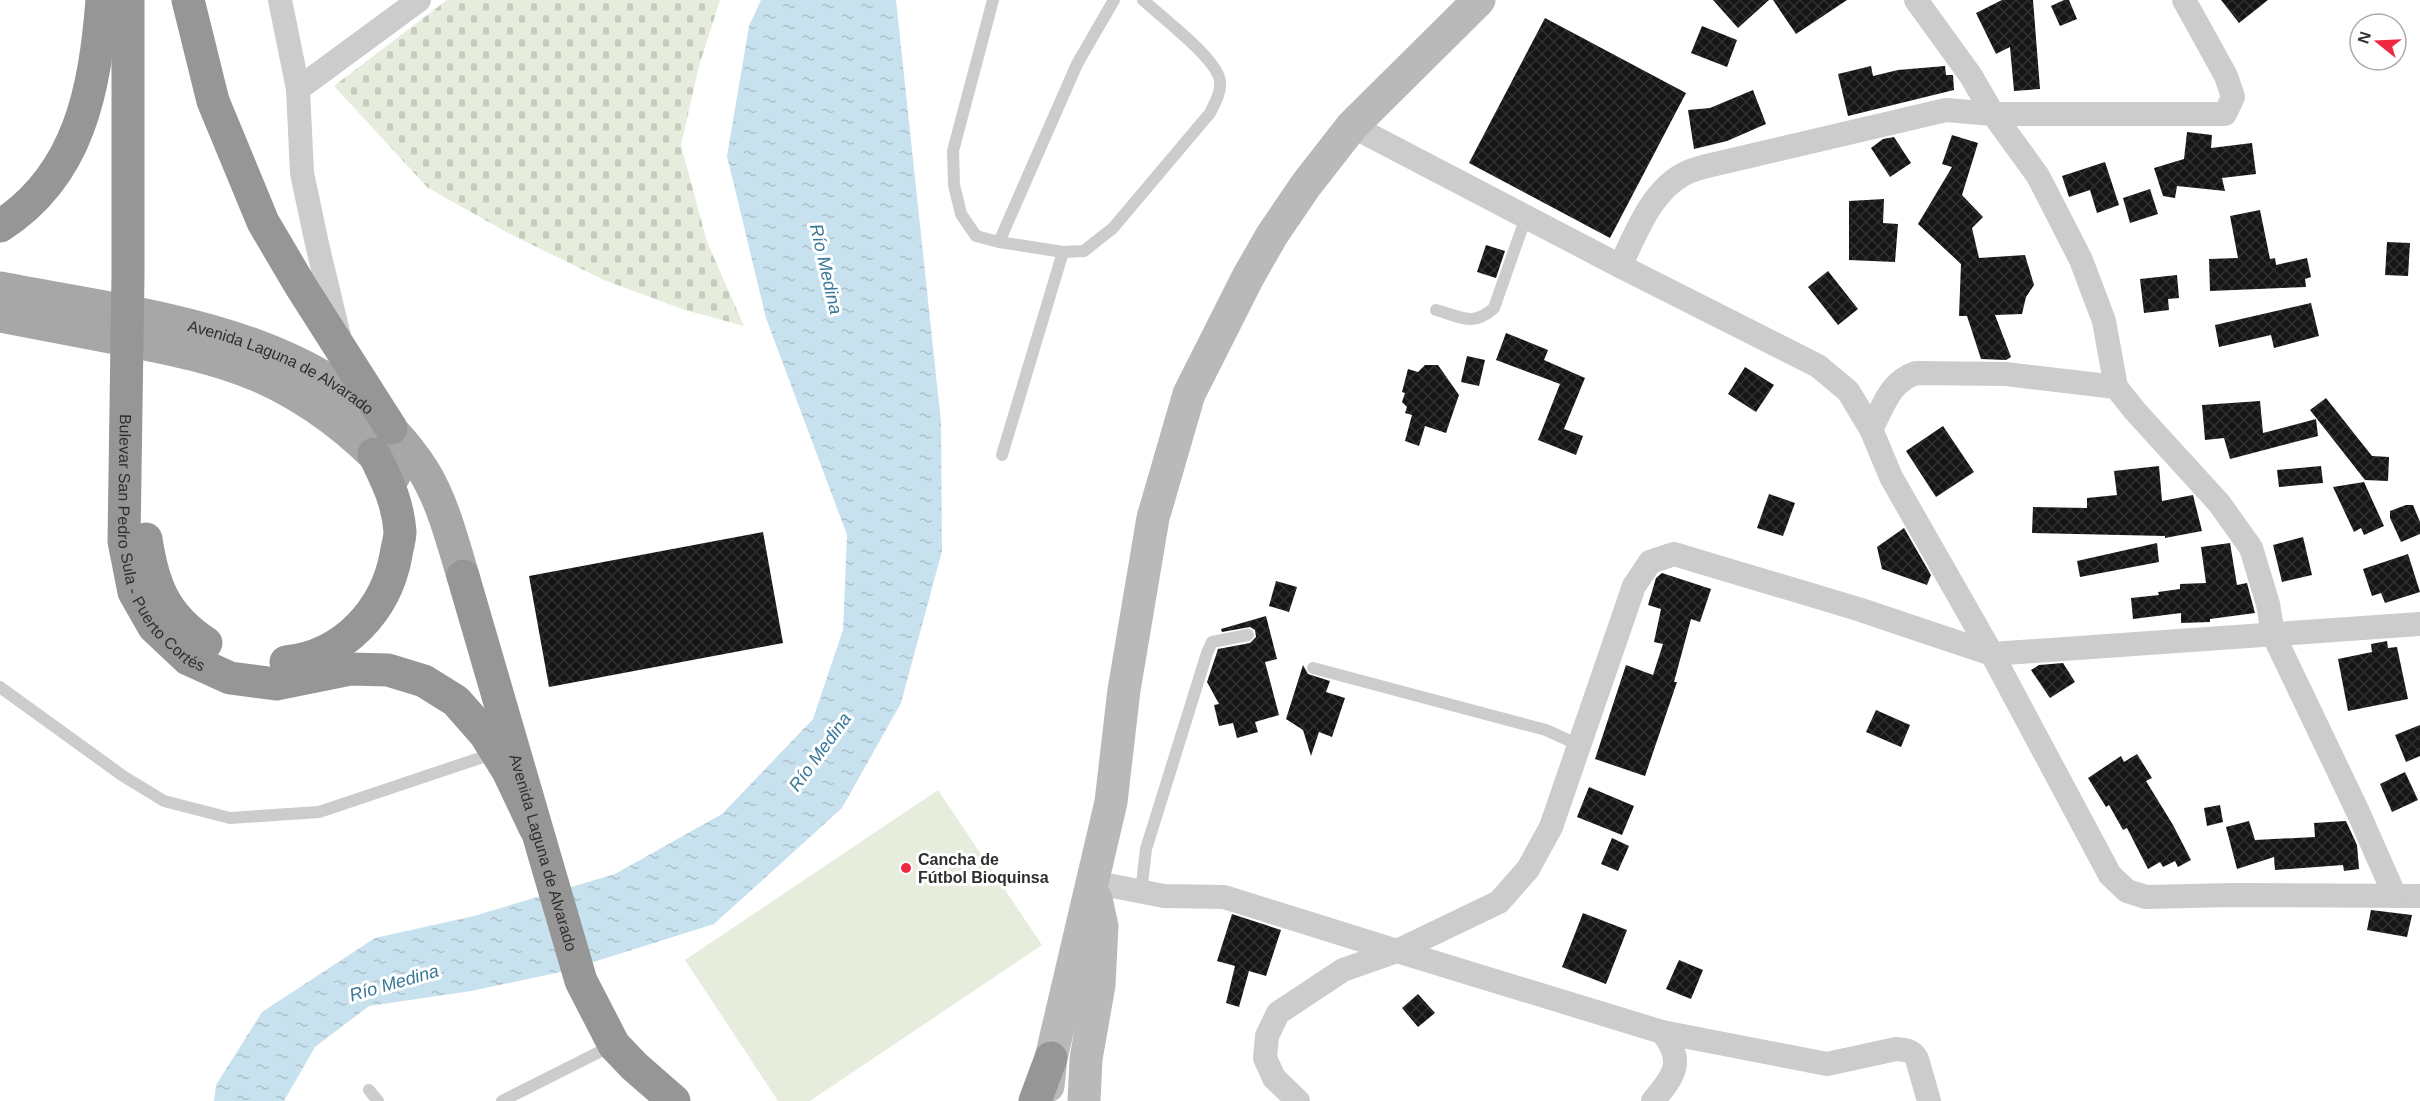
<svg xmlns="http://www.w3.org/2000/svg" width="2420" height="1101" viewBox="0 0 2420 1101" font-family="Arial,sans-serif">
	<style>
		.green { fill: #e6eddc }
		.cemetery { fill: url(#cemetery-stones) }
		.water { fill: url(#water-ripples) }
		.building { fill: url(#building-cross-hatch) }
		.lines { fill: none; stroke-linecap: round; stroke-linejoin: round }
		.lane { stroke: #ccc; stroke-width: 12 }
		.street { stroke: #ccc; stroke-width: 24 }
		.secondary { stroke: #b9b9b9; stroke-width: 33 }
		.primary { stroke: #a7a7a7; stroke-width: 33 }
		.highway { stroke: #969696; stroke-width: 33 }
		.poi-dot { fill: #ef2842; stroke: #fff; stroke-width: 2 }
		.labels { text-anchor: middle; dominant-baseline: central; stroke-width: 6; stroke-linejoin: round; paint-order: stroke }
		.street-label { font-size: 16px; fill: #2f2f2f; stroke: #fff }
		.poi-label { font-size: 16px; font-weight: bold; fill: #2f2f2f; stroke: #fff; text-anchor: start }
		.water-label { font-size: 18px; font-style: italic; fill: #387797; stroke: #fff }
	</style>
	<defs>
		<pattern id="cemetery-stones" width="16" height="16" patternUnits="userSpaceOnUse" patternTransform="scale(1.5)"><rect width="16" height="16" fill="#e6eddc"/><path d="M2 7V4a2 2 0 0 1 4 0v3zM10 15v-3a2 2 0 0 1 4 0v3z" fill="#c6ccbd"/></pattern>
		<pattern id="water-ripples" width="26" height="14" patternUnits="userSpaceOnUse" patternTransform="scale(1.5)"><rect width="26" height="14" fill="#c8e1ee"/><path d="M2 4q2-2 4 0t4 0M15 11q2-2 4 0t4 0" fill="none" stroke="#acc1cc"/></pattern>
		<pattern id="building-cross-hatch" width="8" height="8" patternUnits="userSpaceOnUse" patternTransform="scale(1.5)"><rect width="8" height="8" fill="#161616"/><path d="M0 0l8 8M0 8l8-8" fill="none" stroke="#303030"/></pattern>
	</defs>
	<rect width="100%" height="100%" fill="#fff"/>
	<!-- green -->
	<polygon class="green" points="938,790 1042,945 810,1101 778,1101 685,960"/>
	<!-- cemetery -->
	<polygon class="cemetery" points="447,0 720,0 699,66 681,145 707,242 744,326 685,310 604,280 510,234 428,188 334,86"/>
	<!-- water -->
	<polygon class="water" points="761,0 896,0 941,422 942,551 901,703 842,808 714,924 565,971 471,991 369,1006 315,1047 284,1101 214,1101 216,1085 262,1012 375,938 474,916 615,874 722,814 813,719 843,630 847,535 766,318 727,156 749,26"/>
	<!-- building -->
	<g class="building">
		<polygon points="1713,0 1769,0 1738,28"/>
		<polygon points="1773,0 1847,0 1796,34"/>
		<polygon points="2002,0 2033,0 2040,89 2014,91 2010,47 1996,54 1976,13"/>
		<polygon points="2064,0 2069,0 2077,19 2060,26 2051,6"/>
		<polygon points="2221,0 2268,0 2239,23"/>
		<polygon points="1545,18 1686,93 1610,238 1469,163"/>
		<polygon points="1702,26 1737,40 1727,67 1691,53"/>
		<polygon points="1871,66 1873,76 1898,70 1945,66 1946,75 1953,75 1954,90 1848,116 1838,74"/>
		<polygon points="1753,90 1766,124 1727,141 1694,149 1688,110 1710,108"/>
		<polygon points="2187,132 2212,135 2211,148 2252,143 2256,174 2222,178 2225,191 2177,186 2175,198 2163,196 2154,168 2184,159"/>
		<polygon points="1952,135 1978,143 1962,195 1983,217 1972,228 1979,258 2025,255 2034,285 2026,297 2022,314 1995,315 2011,357 2006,360 1981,359 1967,316 1959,316 1961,264 1918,224 1952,167 1942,164"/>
		<polygon points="1894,137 1911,163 1890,177 1871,148 1883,139"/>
		<polygon points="2105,162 2119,205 2097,213 2090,190 2069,197 2062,176"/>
		<polygon points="2150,189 2158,214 2130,223 2123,198"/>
		<polygon points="1884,199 1883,223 1898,224 1895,262 1849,260 1849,201"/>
		<polygon points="2260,210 2270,259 2275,258 2276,265 2307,258 2311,277 2305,279 2306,287 2210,291 2209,259 2238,258 2230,216"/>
		<polygon points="2387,242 2410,243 2408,276 2385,275"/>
		<polygon points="1486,245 1505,251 1496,278 1477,272"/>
		<polygon points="1828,271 1858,309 1838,325 1808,287"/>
		<polygon points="2177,275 2179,298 2168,299 2169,310 2144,313 2140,279"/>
		<polygon points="2311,303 2319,336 2274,348 2271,335 2219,347 2215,325"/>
		<polygon points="1506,333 1548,350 1544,360 1585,378 1564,429 1583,436 1576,455 1538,440 1560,384 1496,360"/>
		<polygon points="1467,356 1485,360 1479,386 1461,382"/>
		<polygon points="1425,365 1438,365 1459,395 1446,433 1425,426 1419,446 1405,441 1412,415 1405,413 1407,407 1402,402 1405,393 1402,392 1408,369 1418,372"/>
		<polygon points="1745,367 1774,385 1756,412 1728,394"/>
		<polygon points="2326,398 2372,456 2389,457 2388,481 2365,480 2310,410"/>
		<polygon points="2260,401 2263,433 2316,419 2318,436 2230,459 2224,438 2205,440 2202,405"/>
		<polygon points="1943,426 1974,472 1936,497 1906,451"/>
		<polygon points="2159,466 2162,501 2193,495 2202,531 2165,538 2165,536 2032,533 2033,507 2087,508 2087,498 2117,495 2114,471"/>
		<polygon points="2321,466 2323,483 2279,487 2277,470"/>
		<polygon points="2364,482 2384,526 2364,535 2361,528 2354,532 2333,487"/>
		<polygon points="1769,494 1795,503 1783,536 1757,528"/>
		<polygon points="2406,505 2413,505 2420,522 2420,534 2401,542 2390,518 2390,511"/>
		<polygon points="1904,528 1931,575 1927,585 1882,569 1877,547"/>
		<polygon points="763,532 783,643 549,687 529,576"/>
		<polygon points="2303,537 2312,575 2282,582 2273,545"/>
		<polygon points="2157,543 2159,562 2080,577 2077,561"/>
		<polygon points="2230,543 2237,585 2247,583 2255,613 2210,619 2210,622 2181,623 2181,613 2133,619 2131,598 2159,595 2158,592 2180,589 2180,584 2206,583 2201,547"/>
		<polygon points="2408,554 2420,592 2385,603 2381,593 2372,596 2363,569"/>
		<polygon points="1662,573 1711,589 1700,622 1691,619 1674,682 1677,682 1645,776 1595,759 1626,665 1653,675 1663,644 1654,642 1661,609 1648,605 1656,578"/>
		<polygon points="1276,581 1297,587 1289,612 1269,606"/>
		<polygon points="1266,616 1277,659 1265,662 1279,715 1255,722 1258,732 1237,738 1233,723 1219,726 1214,705 1219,704 1207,682 1218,649 1250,643 1256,637 1255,630 1250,627 1222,632 1221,629"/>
		<polygon points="2387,641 2388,648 2397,647 2408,699 2348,711 2338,659 2372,652 2371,644"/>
		<polygon points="2063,663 2075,682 2050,698 2031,670 2039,665"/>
		<polygon points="1303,665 1308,674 1330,681 1326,692 1345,698 1332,737 1319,732 1311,756 1303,730 1286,719"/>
		<polygon points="1876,710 1910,725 1901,747 1866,732"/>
		<polygon points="2420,725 2420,756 2406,762 2395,735"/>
		<polygon points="2137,754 2152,778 2146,781 2173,825 2191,860 2178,867 2175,861 2163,867 2160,862 2148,869 2127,828 2123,830 2109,805 2106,807 2088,778 2121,756 2124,762"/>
		<polygon points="2405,772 2418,800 2392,812 2380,784"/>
		<polygon points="1589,787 1634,806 1622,835 1577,817"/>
		<polygon points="2220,805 2223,822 2207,826 2204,808"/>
		<polygon points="2249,821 2255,840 2315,837 2314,823 2346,821 2357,845 2359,869 2344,871 2343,865 2275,870 2274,857 2237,869 2226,827"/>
		<polygon points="1612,838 1629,846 1618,871 1601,864"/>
		<polygon points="2371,910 2412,915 2407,937 2367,930"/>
		<polygon points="1583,913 1627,930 1606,984 1562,967"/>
		<polygon points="1232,914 1281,930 1266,976 1249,971 1239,1007 1226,1003 1235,966 1217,961"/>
		<polygon points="1679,960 1703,970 1691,999 1666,989"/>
		<polygon points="1418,994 1435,1013 1418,1027 1402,1008"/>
	</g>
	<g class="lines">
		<!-- lane -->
		<g class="lane">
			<path d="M993,0L953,151L954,185L961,214L976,236L999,242L1063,252L1084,251L1113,228L1210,113C1215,103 1221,93 1220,82C1219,60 1160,16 1143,0"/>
			<polyline points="999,242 1077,64 1114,0"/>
			<path d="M1436,310C1461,317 1473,327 1494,308L1526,217"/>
			<polyline points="1002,455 1063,252"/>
			<polyline points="1313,668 1546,730 1579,745"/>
			<polyline points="0,687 123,776 164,801 230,818 319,812 495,753"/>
			<polyline points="1141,892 1146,849 1207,653 1212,642 1248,635"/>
			<polyline points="369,1090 378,1101"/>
			<polyline points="502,1101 613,1045"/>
		</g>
		<!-- street -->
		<g class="street">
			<polyline points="280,0 298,89 302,173 317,244 339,336"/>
			<polyline points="1916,0 1971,76 1993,114 2225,114 2233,97 2226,76 2184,0"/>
			<polyline points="298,89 419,0"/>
			<polyline points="1352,126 1620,266 1818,366 1848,391 1871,429 1891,477 1992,654 2110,875 2127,891 2146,897 2233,895 2420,896"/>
			<path d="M1620,266C1636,234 1651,191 1684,174C1691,170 1699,168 1707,166L1946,110L1993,114L2038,176L2081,260L2104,321L2116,387L2135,411L2219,503L2251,548L2268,604L2273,634L2358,812L2395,896"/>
			<path d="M1871,429C1884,406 1889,382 1916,373L2006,374L2116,387"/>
			<polyline points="1092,882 1164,896 1224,897 1397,951 1499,902 1528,869 1551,827 1634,586 1650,562 1674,554 1858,609 1992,654 2420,624"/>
			<path d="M1662,1032L1827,1064L1896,1049C1906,1050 1912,1050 1917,1059L1929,1101"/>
			<path d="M1298,1101L1274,1078L1265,1058L1267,1036L1278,1013L1343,970L1397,951L1662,1032C1685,1061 1675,1075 1653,1101"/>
		</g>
		<!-- secondary -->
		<g class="secondary">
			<polyline points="1048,1086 1051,1058 1111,802 1124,690 1153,518 1189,394 1248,277 1272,235 1306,185 1352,126 1479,0"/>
			<polyline points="1084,1101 1086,1059 1099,985 1102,926 1096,899"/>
		</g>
		<!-- primary -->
		<g class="primary">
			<path id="s1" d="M0,288C148,317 333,331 423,470C443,502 452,540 463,576"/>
			<path d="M0,316C42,324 84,332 126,340C171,349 216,358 259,376C311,399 356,434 394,476"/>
		</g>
		<!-- highway -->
		<g class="highway">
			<path id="s2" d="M128,0V274L124,541L134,592L154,627L188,659L230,678L276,684L350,669L388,670L424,681L456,701L485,734L508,771L535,828"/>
			<polyline points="188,0 213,101 263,222 300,285 391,428"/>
			<path d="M0,226C80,175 95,88 102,0"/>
			<path d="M146,539C153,586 165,616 206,643"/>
			<path id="s3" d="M463,576L581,981L614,1045L634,1066L674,1101"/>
			<path d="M286,662C344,656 386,610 396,555C397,547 400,539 400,532C398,502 387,481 374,454"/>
			<polyline points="1035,1101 1051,1058"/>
		</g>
	</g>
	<!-- markers -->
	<circle class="poi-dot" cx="906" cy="868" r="6"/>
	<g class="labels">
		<!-- street labels -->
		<g class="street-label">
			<text stroke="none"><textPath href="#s1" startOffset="294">Avenida Laguna de Alvarado</textPath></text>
			<text stroke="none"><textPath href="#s2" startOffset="556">Bulevar San Pedro Sula - Puerto Cortés</textPath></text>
			<text stroke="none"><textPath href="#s3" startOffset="288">Avenida Laguna de Alvarado</textPath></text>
		</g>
		<!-- poi labels -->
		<g class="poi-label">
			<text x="918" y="859">Cancha de<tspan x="918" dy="18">Fútbol Bioquinsa</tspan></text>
		</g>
		<!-- water labels -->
		<g class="water-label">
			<text transform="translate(826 269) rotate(77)">Río Medina</text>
			<text transform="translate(820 752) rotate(-54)">Río Medina</text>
			<text transform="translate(394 983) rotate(-16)">Río Medina</text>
		</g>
	</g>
	<!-- north arrow -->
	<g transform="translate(2378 42) rotate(288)"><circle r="28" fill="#ffffff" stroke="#acacac" stroke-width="1.5"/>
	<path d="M0-4.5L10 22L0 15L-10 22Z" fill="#ef2842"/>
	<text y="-9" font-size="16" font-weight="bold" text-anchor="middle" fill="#2f2f2f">N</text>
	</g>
</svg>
